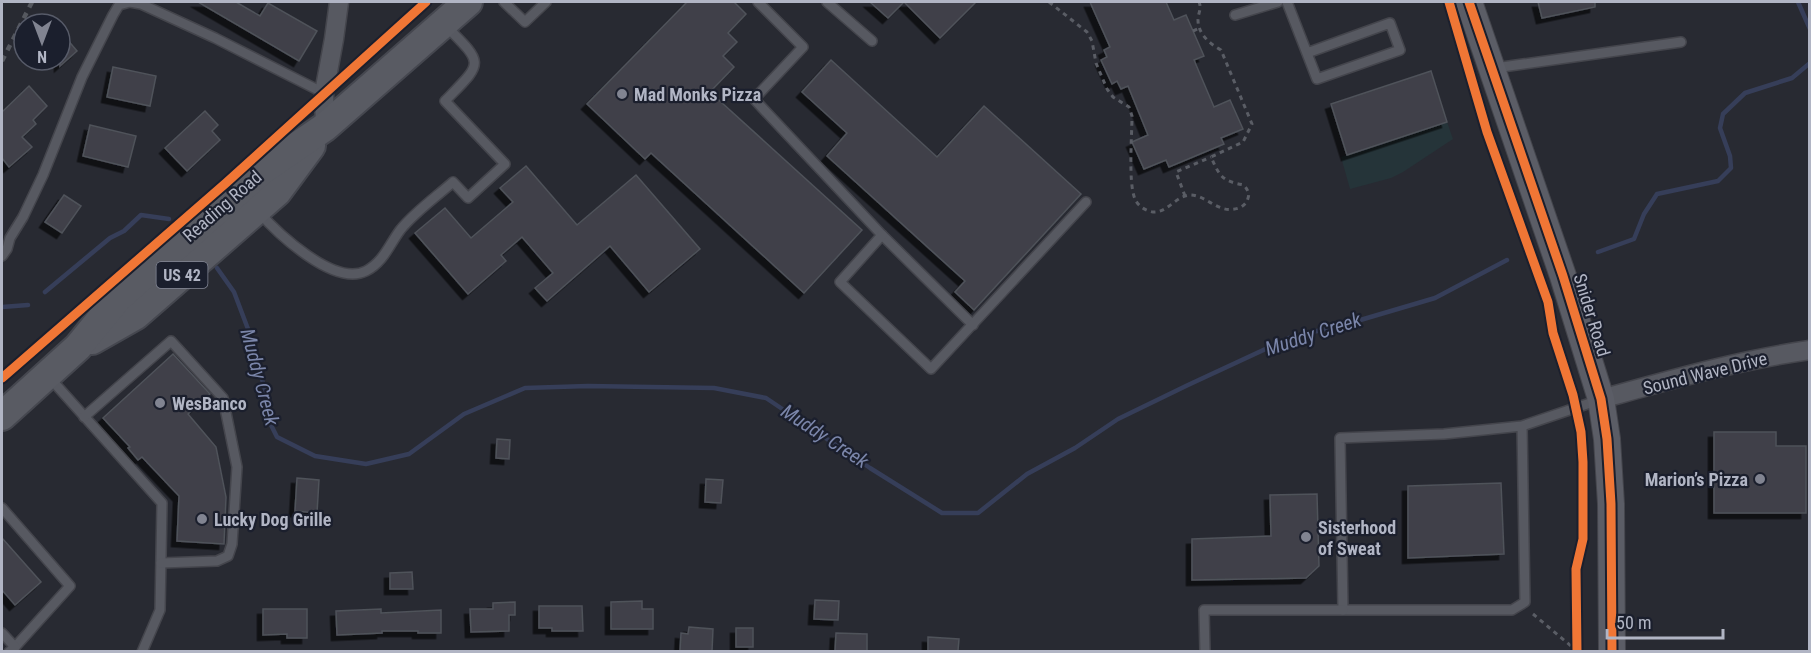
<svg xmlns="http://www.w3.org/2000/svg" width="1811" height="653" viewBox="0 0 1811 653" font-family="'Roboto Condensed',sans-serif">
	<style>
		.green { fill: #253439 }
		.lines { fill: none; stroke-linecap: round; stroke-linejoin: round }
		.stream { stroke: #363e59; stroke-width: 4.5 }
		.building { fill: #3f4148; stroke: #4f525a; stroke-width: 1.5; filter: url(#shadow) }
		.lane-casing { stroke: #44454c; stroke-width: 12 }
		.street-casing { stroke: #44454c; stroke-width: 21 }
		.secondary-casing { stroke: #44454c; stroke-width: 28 }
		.primary-casing { stroke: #45474f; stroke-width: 32 }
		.path { stroke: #5a5d65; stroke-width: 3; stroke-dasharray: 4.5 4.5; stroke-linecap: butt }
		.lane { stroke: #575961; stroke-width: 9 }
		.street { stroke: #575961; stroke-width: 18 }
		.secondary { stroke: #5b5d66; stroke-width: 26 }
		.primary { stroke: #595b63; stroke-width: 28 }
		.rail { stroke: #55585f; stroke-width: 4.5; stroke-dasharray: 6 6; stroke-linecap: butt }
		.cycleway-casing { stroke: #1b1f2d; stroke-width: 13 }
		.cycleway { stroke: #f07635; stroke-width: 9 }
		.poi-dot { fill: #818491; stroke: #1b1f2d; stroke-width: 2 }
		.labels { text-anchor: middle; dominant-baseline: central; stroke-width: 4.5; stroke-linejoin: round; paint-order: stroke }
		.shield { fill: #1b1f2d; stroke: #848897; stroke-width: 1.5 }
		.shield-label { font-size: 16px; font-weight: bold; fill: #b1b5c4 }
		.poi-label { font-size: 18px; font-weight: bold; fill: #b1b5c4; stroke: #1b1f2d; text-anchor: start }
		.street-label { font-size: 18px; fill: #b1b5c4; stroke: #1b1f2d }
		.water-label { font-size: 20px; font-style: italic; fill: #7b86aa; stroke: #1b1f2d }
	</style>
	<defs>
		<filter id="shadow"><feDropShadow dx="-5.5" dy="5.5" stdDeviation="0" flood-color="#0009"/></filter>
	</defs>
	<rect width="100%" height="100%" fill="#282a32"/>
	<!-- green -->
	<polygon class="green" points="1447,122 1453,139 1403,172 1391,178 1350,189 1341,157"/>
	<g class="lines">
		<!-- stream -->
		<g class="stream">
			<polyline points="1798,2 1810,29"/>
			<polyline points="1598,252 1634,239 1644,214 1657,194 1718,181 1731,168 1730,156 1720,128 1723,114 1745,93 1792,78 1810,63"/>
			<polyline points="217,268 234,292 248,329 265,390 267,417 277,437 315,456 366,464 409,454 464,414 525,388 588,386 714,388 766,398 870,468 942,513 978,513 1027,474 1075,448 1118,419 1188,385 1289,338 1357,321 1435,298 1507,260"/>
			<polyline points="45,292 110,238 124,231 141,215 169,219"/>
			<polyline points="2,307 28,305"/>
		</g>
	</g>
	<!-- building -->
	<g class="building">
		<polygon points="198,2 236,2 260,16 268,3 317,31 299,61"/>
		<polygon points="687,2 734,2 746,14 728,33 737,42 723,56 734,67 710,92 862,230 804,293 651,153 645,159 587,104"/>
		<polygon points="870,2 976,2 940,38 904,2 888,18"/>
		<polygon points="1090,2 1166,2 1174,20 1186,15 1204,56 1194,60 1214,107 1230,100 1243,129 1221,138 1224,144 1169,167 1166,160 1144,169 1132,142 1148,135 1128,86 1121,89 1117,81 1112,84 1101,60 1107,57 1104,50 1110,47"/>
		<polygon points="1538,2 1595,2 1595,7 1542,18"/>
		<polygon points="60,31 77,51 60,66"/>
		<polygon points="831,60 937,157 984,106 1081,194 974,310 955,292 965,281 827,156 847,133 802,92"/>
		<polygon points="113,67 156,76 150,106 107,97"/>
		<polygon points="1431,71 1447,122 1347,155 1331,104"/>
		<polygon points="29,86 47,106 33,120 36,124 22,137 32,147 9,167 2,158 2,112"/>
		<polygon points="205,111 218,125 212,131 220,140 187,171 165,148"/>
		<polygon points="90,125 136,136 128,167 83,156"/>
		<polygon points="526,166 577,225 636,175 700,249 649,292 610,246 547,301 535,288 553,273 522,237 501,255 506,261 468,294 415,233 445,208 471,238 513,202 500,188"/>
		<polygon points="64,195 81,206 62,233 45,222"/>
		<polygon points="173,354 210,394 188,414 216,447 226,497 224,544 177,541 179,496 142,457 138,460 128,448 130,447 103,418"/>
		<polygon points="1714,432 1776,432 1776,446 1806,446 1806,513 1714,513"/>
		<polygon points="497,439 510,440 509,459 496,458"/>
		<polygon points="297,478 319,480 317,513 295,511"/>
		<polygon points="706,479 723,480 721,503 705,502"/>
		<polygon points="1501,483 1504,554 1408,558 1408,486"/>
		<polygon points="1317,494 1319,566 1306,578 1192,580 1192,539 1271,536 1270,495"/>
		<polygon points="2,538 41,582 15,605 2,590"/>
		<polygon points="412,572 413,589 390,589 390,573"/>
		<polygon points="815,600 839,601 838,620 814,619"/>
		<polygon points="642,601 642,609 653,609 653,629 611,629 611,602"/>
		<polygon points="515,602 515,615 509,615 509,631 471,632 470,609 493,609 493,603"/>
		<polygon points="539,606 582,606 583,631 552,631 552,628 539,628"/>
		<polygon points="263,609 307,609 307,638 287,638 287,634 263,635"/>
		<polygon points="381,609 381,613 441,610 441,633 418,633 418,631 382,631 382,633 337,635 336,611"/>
		<polygon points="689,627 713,629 712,651 680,651 681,633 688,634"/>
		<rect x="736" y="628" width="17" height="19"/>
		<polygon points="836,633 867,634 867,651 835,651"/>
		<polygon points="928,637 959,639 958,651 928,651"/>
	</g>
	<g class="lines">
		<defs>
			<g id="lane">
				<polyline points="504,2 525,22 546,2"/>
				<polyline points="758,2 803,47 754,99 882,235 973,325"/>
				<polyline points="827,2 872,41"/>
				<polyline points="1287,2 1317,79 1400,50 1390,23 1307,53"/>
				<polyline points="1235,15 1278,2"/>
				<polyline points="1495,68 1681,42"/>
				<path d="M258,211C277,233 334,287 366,271C384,262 390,243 401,229C416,211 436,197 453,182L468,198L505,164L445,101C483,62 485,65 446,26"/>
				<polyline points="882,235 840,282 931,369 1086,202"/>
				<polyline points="2,256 7,249 10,238 23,217 43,175 82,77 113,15 119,5 130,2 141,4 215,38 324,93"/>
				<polyline points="49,377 162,503 160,610 142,652"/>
				<polyline points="84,417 171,341 223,398 237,467 232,544 228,556 217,561 161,563"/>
				<polyline points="1522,426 1525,602 1512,610 1343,610 1340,438 1444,434 1522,426 1599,400"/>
				<polyline points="2,508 70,586 15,647"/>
				<polyline points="2,633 15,647 9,652"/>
				<polyline points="1205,652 1204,610 1343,610"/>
			</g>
			<g id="street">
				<polyline points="325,127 324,93 334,39 339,2"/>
				<path d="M1601,399C1670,380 1739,360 1810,350"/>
			</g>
			<polyline id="secondary" points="1469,2 1563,276 1601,399 1607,439 1611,504 1612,652"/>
			<g id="primary">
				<polyline points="92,340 136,315 277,192 311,146"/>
				<polyline points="2,416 78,347 118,298 261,171 325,127 468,2"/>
			</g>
		</defs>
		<!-- lane casing -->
		<use href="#lane" class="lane-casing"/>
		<!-- street casing -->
		<use href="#street" class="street-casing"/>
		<!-- secondary casing -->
		<use href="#secondary" class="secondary-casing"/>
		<!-- primary casing -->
		<use href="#primary" class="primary-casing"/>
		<!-- path -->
		<g class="path">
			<path d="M1049,2L1087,32L1092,41L1096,63L1107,89L1113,97L1129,107L1132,116C1132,135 1128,183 1135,199C1138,206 1146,211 1153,212C1168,213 1176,195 1191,195C1208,196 1219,215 1239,208C1243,206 1247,203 1248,198C1250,193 1247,189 1244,185C1222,181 1220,177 1211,157L1243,142L1252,124L1221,50C1210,44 1198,34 1198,20C1198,13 1202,9 1199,2"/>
			<polyline points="1193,31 1200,28"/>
			<polyline points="1185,196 1176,172 1211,157"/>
			<polyline points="1533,614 1577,651"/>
		</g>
		<!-- lane -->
		<use href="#lane" class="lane"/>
		<!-- street -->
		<use href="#street" class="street"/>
		<!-- secondary -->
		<use href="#secondary" class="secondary"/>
		<!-- primary -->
		<use href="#primary" class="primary"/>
		<!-- rail -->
		<polyline class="rail" points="2,61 32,2"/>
		<defs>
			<g id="cycleway">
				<polyline points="1449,2 1487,132 1548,302 1553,333 1573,395 1581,432 1583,462 1583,539 1576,569 1577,652"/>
				<polyline points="1469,2 1563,276 1601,399 1607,439 1611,504 1612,652"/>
				<polyline points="2,378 226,183 426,2"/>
			</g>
		</defs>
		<!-- cycleway casing -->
		<use href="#cycleway" class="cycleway-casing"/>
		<!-- cycleway -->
		<use href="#cycleway" class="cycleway"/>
	</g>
	<!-- markers -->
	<g class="poi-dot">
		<circle cx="622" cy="94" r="6"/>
		<circle cx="160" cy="403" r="6"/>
		<circle cx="1760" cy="479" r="6"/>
		<circle cx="202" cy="519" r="6"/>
		<circle cx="1306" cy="537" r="6"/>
	</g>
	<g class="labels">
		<!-- shield labels -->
		<rect class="shield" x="156.5" y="262" width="51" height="26" rx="4.5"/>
		<g class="shield-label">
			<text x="182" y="275">US 42</text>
		</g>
		<!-- poi labels -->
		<g class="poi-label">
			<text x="634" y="94">Mad Monks Pizza</text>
			<text x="172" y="403">WesBanco</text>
			<text x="1748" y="479" text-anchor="end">Marion’s Pizza</text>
			<text x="214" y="519">Lucky Dog Grille</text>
			<text x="1318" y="527">Sisterhood<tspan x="1318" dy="21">of Sweat</tspan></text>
		</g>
		<!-- street labels -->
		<g class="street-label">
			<text transform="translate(222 206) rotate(-41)">Reading Road</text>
			<text transform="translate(1592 315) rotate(73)">Snider Road</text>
			<text transform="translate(1705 373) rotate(-14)">Sound Wave Drive</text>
		</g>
		<!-- water labels -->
		<g class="water-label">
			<text transform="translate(1313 334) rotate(-18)">Muddy Creek</text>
			<text transform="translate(260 377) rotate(75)">Muddy Creek</text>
			<text transform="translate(825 436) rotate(33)">Muddy Creek</text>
		</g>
	</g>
	<!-- border -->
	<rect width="1811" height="653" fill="none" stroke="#b1b5c4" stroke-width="6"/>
	<!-- north arrow -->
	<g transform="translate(42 42) rotate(180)"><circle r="28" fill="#1b1f2d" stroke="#575b69" stroke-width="1.5"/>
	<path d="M0-4.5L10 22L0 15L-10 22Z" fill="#818491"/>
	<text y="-9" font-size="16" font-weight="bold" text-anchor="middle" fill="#b1b5c4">N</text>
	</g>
	<!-- scale -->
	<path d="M1607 629v9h116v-9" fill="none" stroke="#b1b5c4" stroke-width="3"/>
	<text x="1616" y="629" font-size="18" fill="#b1b5c4" stroke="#1b1f2d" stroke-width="4.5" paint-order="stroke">50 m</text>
</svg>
